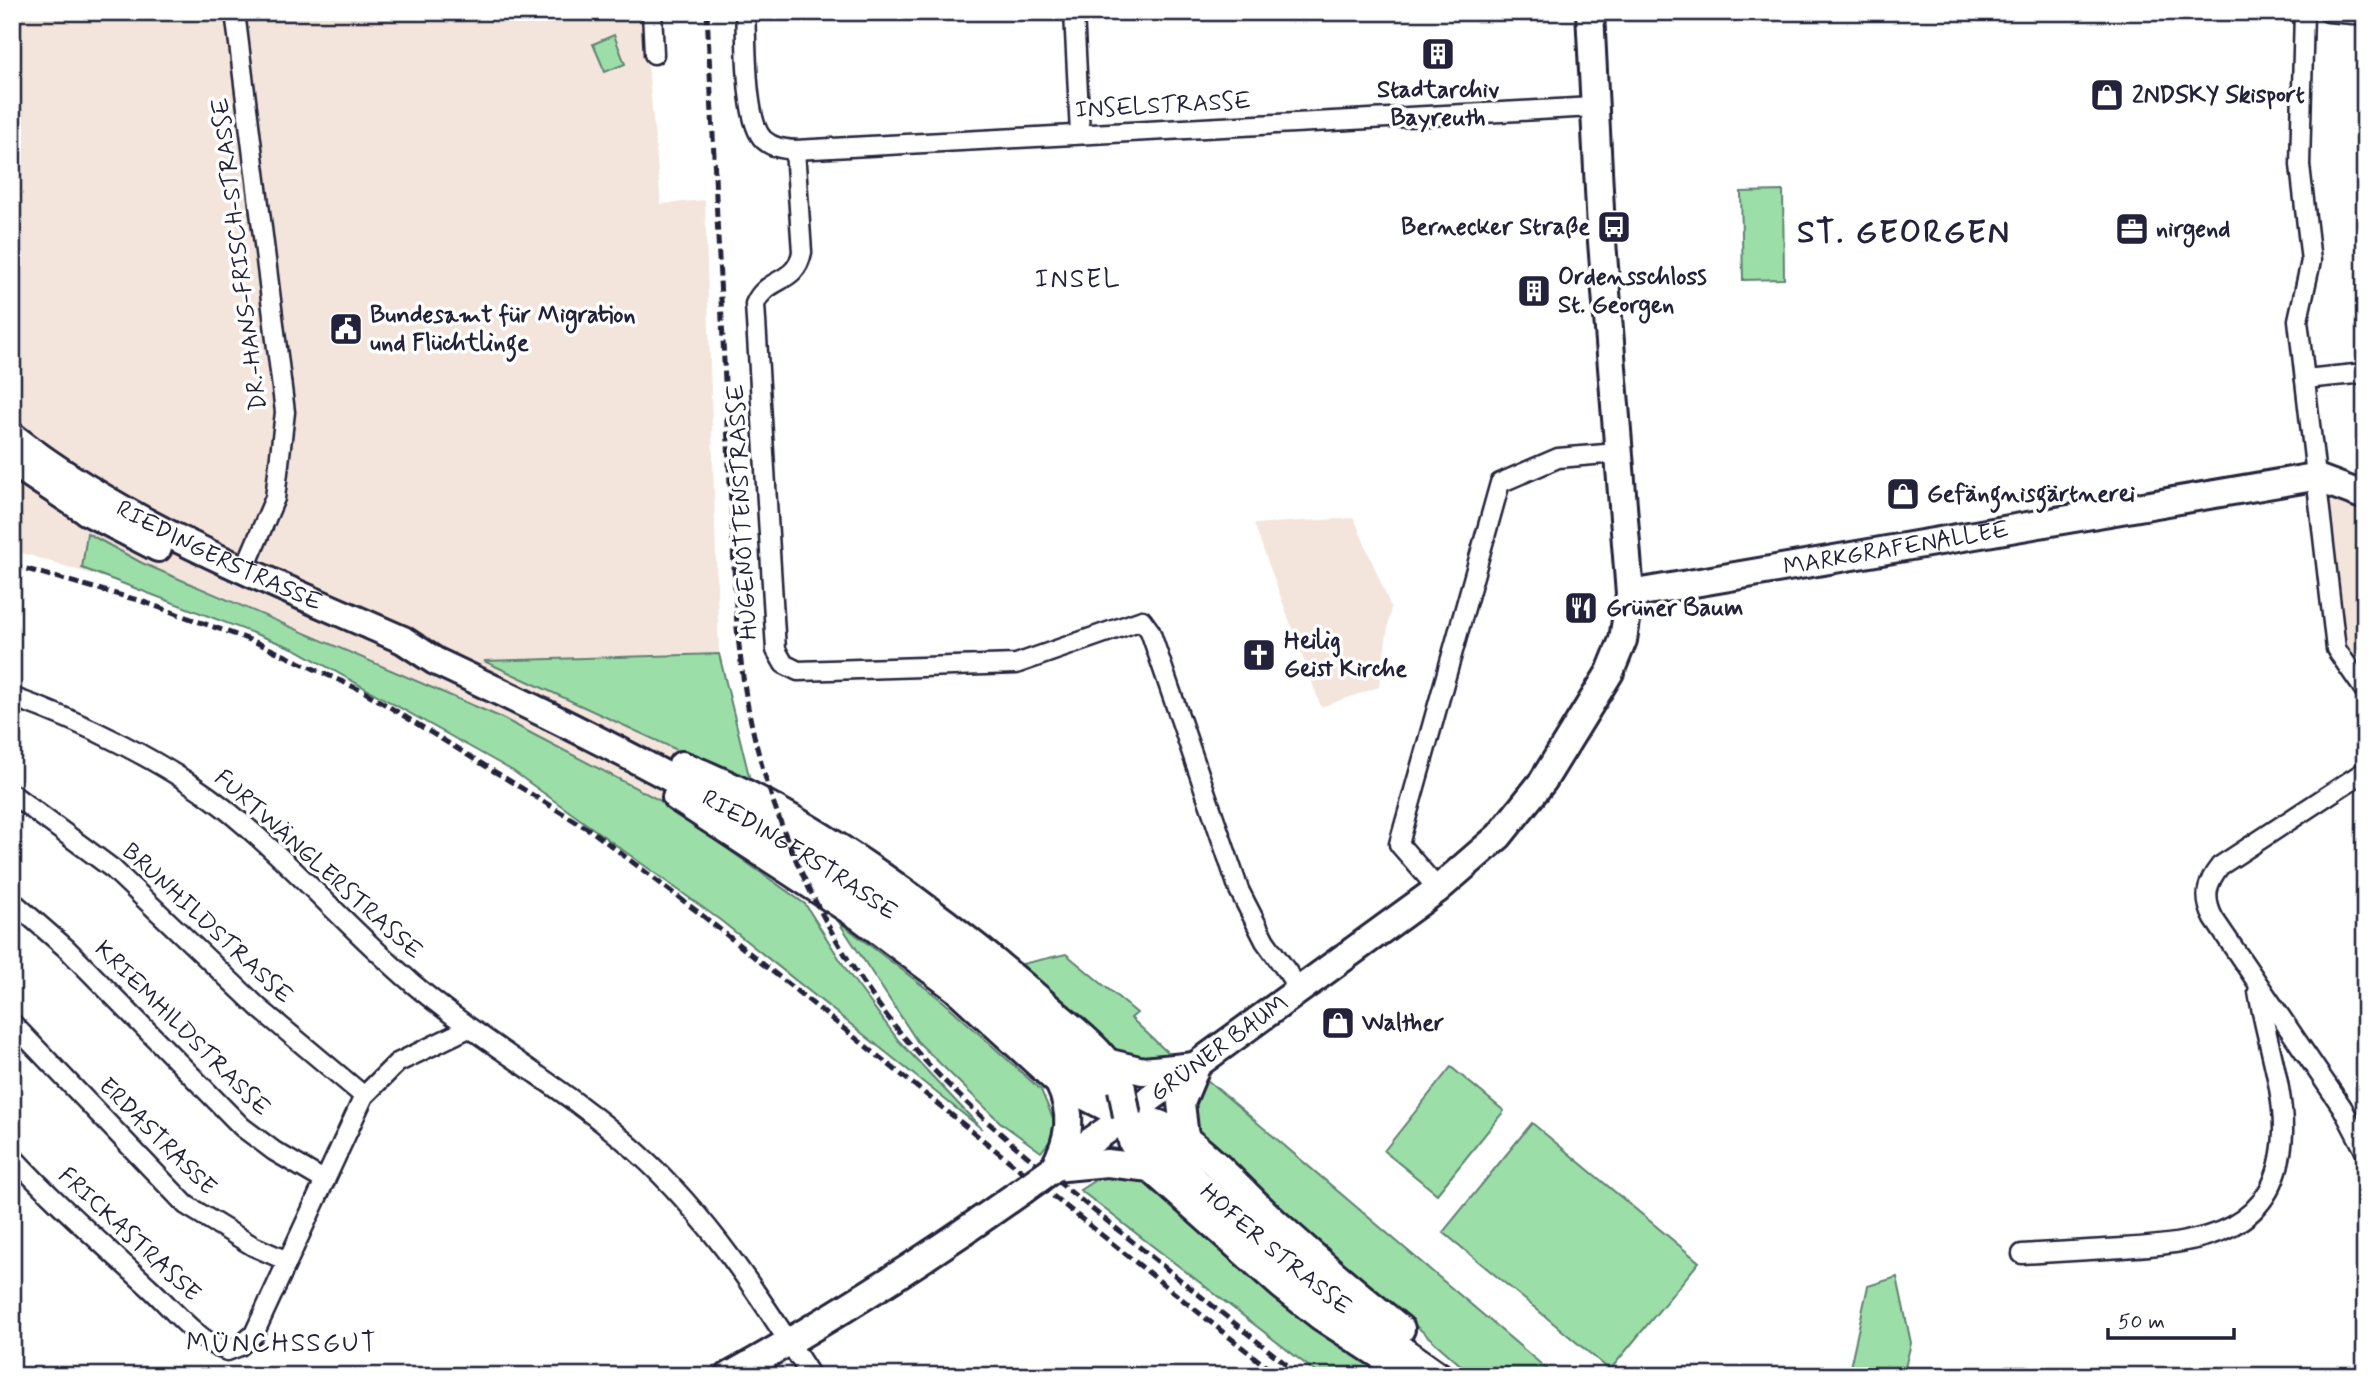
<svg xmlns="http://www.w3.org/2000/svg" width="2377" height="1388" viewBox="0 0 2377 1388" font-family="Mynerve,sans-serif">
	<style>
		.built { fill: #f3e5db }
		.green { fill: #9cdea8; stroke: #5f8072; stroke-width: 2 }
		.lines { fill: none; stroke-linecap: round; stroke-linejoin: round }
		.street-casing { stroke: #22223b; stroke-width: 23 }
		.secondary-casing { stroke: #22223b; stroke-width: 32 }
		.street { stroke: #fff; stroke-width: 18 }
		.secondary { stroke: #fff; stroke-width: 26 }
		.rail { stroke: #22223b; stroke-width: 5; stroke-dasharray: 10 5; stroke-linecap: butt }
		.secondary-bridge-casing { stroke: #22223b; stroke-width: 32; stroke-linecap: butt }
		.secondary-bridge { stroke: #fff; stroke-width: 26 }
		.labels { text-anchor: middle; dominant-baseline: central; stroke-width: 7; stroke-linejoin: round; paint-order: stroke }
		.poi-label { font-size: 24px; font-weight: bold; fill: #22223b; stroke: #fff; text-anchor: start }
		.street-label { font-size: 24px; fill: #22223b; stroke: #fff }
		.neighbourhood-label { font-size: 26px; letter-spacing: 2px; fill: #22223b; stroke: #fff }
		.district-label { font-size: 32px; font-weight: bold; letter-spacing: 2px; fill: #22223b; stroke: #fff }
	</style>
	<rect width="100%" height="100%" fill="#fff"/>
	<filter id="ink" filterUnits="userSpaceOnUse"><feTurbulence type="fractalNoise" baseFrequency=".0143" numOctaves="2"/><feDisplacementMap in="SourceGraphic" scale="14" xChannelSelector="R" yChannelSelector="G"/><feConvolveMatrix kernelMatrix="1 2 1 2 8 2 1 2 1" color-interpolation-filters="sRGB"/></filter>
	<g filter="url(#ink)">
		<!-- built -->
		<g class="built">
			<polygon points="12,12 643,12 661,204 705,200 719,654 729,850 268,628 12,550"/>
			<polygon points="2329,497 2365,510 2365,673 2346,644"/>
			<polygon points="1354,518 1391,607 1379,687 1321,707 1254,524"/>
		</g>
		<!-- green -->
		<g class="green">
			<polygon points="614,35 625,64 605,72 593,44"/>
			<polygon points="1783,191 1784,279 1743,280 1741,192"/>
			<polygon points="87,533 142,563 500,717 659,800 805,904 849,974 899,1041 982,1129 720,920 513,771 295,649 82,568"/>
			<polygon points="719,654 751,784 484,661"/>
			<polygon points="838,921 944,1002 1041,1090 1055,1123 1053,1137 1041,1152 1001,1123 917,1041"/>
			<polygon points="1066,954 1137,1013 1131,1018 1168,1053 1150,1061 1113,1055 1022,964"/>
			<polygon points="1451,1067 1504,1111 1437,1194 1384,1151"/>
			<polygon points="1206,1079 1555,1376 1473,1376 1194,1131 1191,1099"/>
			<polygon points="1532,1123 1699,1262 1610,1370 1443,1232"/>
			<polygon points="1125,1175 1147,1184 1258,1285 1391,1376 1321,1376 1080,1190 1097,1179"/>
			<polygon points="1897,1277 1911,1343 1903,1376 1848,1376 1868,1286"/>
		</g>
		<g class="lines">
			<defs>
				<g id="street">
					<polyline points="235,12 285,412 275,498 245,568"/>
					<polyline points="652,12 654,54"/>
					<path d="M745,12C747,40 744,122 764,140C773,148 784,149 795,150L1593,107"/>
					<polyline points="1074,12 1080,134"/>
					<polyline points="2304,12 2300,165 2311,261 2298,320 2336,649 2365,691"/>
					<polyline points="2328,12 2365,15"/>
					<path d="M795,150L802,252C796,285 767,276 755,304L776,650L784,664L798,671L1016,664L1142,620L1150,631L1239,890L1265,941L1301,991"/>
					<polyline points="2305,379 2365,373"/>
					<path d="M12,697C81,721 167,763 224,808C291,862 347,927 412,983C484,1044 568,1089 638,1153C707,1215 761,1298 811,1376"/>
					<path d="M2365,771L2220,866C2206,883 2203,899 2214,919L2342,1107L2365,1151"/>
					<polyline points="12,794 113,869 259,1008 364,1096"/>
					<polyline points="1438,889 1399,844 1500,483 1558,458 1617,453"/>
					<polyline points="12,901 67,949 242,1127 274,1151 325,1181"/>
					<polyline points="12,1023 186,1205 253,1246 287,1261"/>
					<path d="M12,1156C56,1204 105,1246 152,1290C174,1311 198,1341 227,1351L240,1346L254,1334L364,1096L397,1063L469,1028"/>
					<path d="M2022,1254C2055,1252 2089,1250 2123,1248C2203,1243 2279,1233 2283,1133C2284,1086 2265,1037 2258,991"/>
				</g>
				<g id="secondary">
					<path id="s1" d="M12,436C128,527 270,581 403,640L435,661C621,748 805,841 967,969C1056,1039 1131,1122 1214,1198C1285,1263 1360,1321 1439,1376"/>
					<polyline points="12,462 86,511 158,548"/>
					<path id="s2" d="M1630,594L2314,477L2365,496"/>
					<path d="M682,765C806,812 949,920 1048,1007C1075,1031 1110,1054 1122,1089"/>
					<polyline points="676,797 860,917 955,988 1059,1083 1112,1110"/>
					<polyline points="1110,1063 1143,1071 1195,1066"/>
					<path id="s3" d="M1140,1106L1438,889L1499,836L1543,781L1610,672L1623,640L1630,594L1601,229L1590,12"/>
					<polyline points="1127,1117 1132,1142 1150,1168 1282,1286 1320,1316 1406,1372"/>
					<path d="M1150,1121C1190,1130 1242,1192 1274,1221C1315,1258 1357,1294 1401,1329"/>
					<polyline points="1185,1138 1181,1103 1196,1067"/>
					<polyline points="1057,1165 1127,1116"/>
					<polyline points="1054,1168 1107,1163 1150,1168"/>
					<path d="M1054,1168C1070,1138 1074,1114 1059,1083"/>
					<path d="M729,1376C830,1320 928,1258 1022,1191"/>
				</g>
			</defs>
			<!-- street casing -->
			<use href="#street" class="street-casing"/>
			<!-- secondary casing -->
			<use href="#secondary" class="secondary-casing"/>
			<!-- street -->
			<use href="#street" class="street"/>
			<!-- secondary -->
			<use href="#secondary" class="secondary"/>
			<!-- rail -->
			<g class="rail">
				<path d="M707,12L737,628C740,654 743,681 748,707C766,803 809,903 864,984C927,1078 1015,1147 1102,1217C1168,1270 1234,1323 1301,1376"/>
				<polyline points="12,565 141,601 253,641 365,692 593,832 698,912 1278,1376"/>
			</g>
			<defs>
				<g id="secondary-bridge">
					<polyline points="1122,1089 1127,1116"/>
					<polyline points="1022,1191 1054,1168"/>
				</g>
			</defs>
			<!-- secondary-bridge casing -->
			<use href="#secondary-bridge" class="secondary-bridge-casing"/>
			<!-- secondary-bridge -->
			<use href="#secondary-bridge" class="secondary-bridge"/>
		</g>
	</g>
	<!-- icons -->
	<defs>
		<symbol id="building-square" viewBox="-11 -11 22 22"><rect x="-9" y="-9" width="18" height="18" rx="4" fill="#22223b" stroke="#fff"/><path d="M-4-6H4V6H1V3H-1V6H-4ZM-2.5-4.3h1.7v1.8h-1.7ZM.8-4.3h1.7v1.8H.8ZM-2.5-1h1.7V.8h-1.7ZM.8-1h1.7V.8H.8Z" fill="#fff"/></symbol>
		<symbol id="shop-square" viewBox="-11 -11 22 22"><rect x="-9" y="-9" width="18" height="18" rx="4" fill="#22223b" stroke="#fff"/><path d="M-5-2.5h2.3a2.7 3.5 0 0 1 5.4 0H5L5.5 6h-11ZM-1.5-2.5h3a1.5 2.3 0 0 0-3 0Z" fill="#fff"/></symbol>
		<symbol id="bus-square" viewBox="-11 -11 22 22"><rect x="-9" y="-9" width="18" height="18" rx="4" fill="#22223b" stroke="#fff"/><path d="M-5-6H5V4H4V6H2V4H-2V6H-4V4H-5ZM-3.5-4V0h7V-4ZM-3.5 1.2v1.5H-2V1.2ZM2 1.2v1.5H3.5V1.2Z" fill="#fff"/></symbol>
		<symbol id="office-square" viewBox="-11 -11 22 22"><rect x="-9" y="-9" width="18" height="18" rx="4" fill="#22223b" stroke="#fff"/><path d="M-6-3h4V-5.5h4V-3h4V5H-6ZM-1-4.5V-3h2v-1.5ZM-6 0V1H6V0Z" fill="#fff"/></symbol>
		<symbol id="civic-square" viewBox="-11 -11 22 22"><rect x="-9" y="-9" width="18" height="18" rx="4" fill="#22223b" stroke="#fff"/><path d="M-.6-6.5H3V-4.5H.6V-3L4-1V1h2V6H-6V1h2V-1L-.6-3ZM-1.2 2.5V6h2.4V2.5Z" fill="#fff"/></symbol>
		<symbol id="restaurant-square" viewBox="-11 -11 22 22"><rect x="-9" y="-9" width="18" height="18" rx="4" fill="#22223b" stroke="#fff"/><path d="M-5-6h1v4h1v-4h1v4h1v-4h1v5L-1.5 .5V6h-2V.5L-5-1ZM5-6V6H3V1.5H1.5Q1.5-4 5-6Z" fill="#fff"/></symbol>
		<symbol id="church-square" viewBox="-11 -11 22 22"><rect x="-9" y="-9" width="18" height="18" rx="4" fill="#22223b" stroke="#fff"/><path d="M-1.2-6h2.4v3.5h3.3v2.4h-3.3V6h-2.4V-.1h-3.3v-2.4h3.3Z" fill="#fff"/></symbol>
	</defs>
	<g fill-rule="evenodd">
		<use href="#building-square" x="1419" y="35" width="38" height="38"/>
		<use href="#shop-square" x="2088" y="76" width="38" height="38"/>
		<use href="#bus-square" x="1595" y="208" width="38" height="38"/>
		<use href="#office-square" x="2113" y="210" width="38" height="38"/>
		<use href="#building-square" x="1515" y="272" width="38" height="38"/>
		<use href="#civic-square" x="327" y="310" width="38" height="38"/>
		<use href="#shop-square" x="1884" y="475" width="38" height="38"/>
		<use href="#restaurant-square" x="1562" y="589" width="38" height="38"/>
		<use href="#church-square" x="1240" y="636" width="38" height="38"/>
		<use href="#shop-square" x="1319" y="1004" width="38" height="38"/>
	</g>
	<g class="labels">
		<!-- poi labels -->
		<g class="poi-label">
			<text x="1438" y="90" text-anchor="middle">Stadtarchiv<tspan x="1438" dy="28">Bayreuth</tspan></text>
			<text x="2132" y="95">2NDSKY Skisport</text>
			<text x="1590" y="227" text-anchor="end">Bernecker Straße</text>
			<text x="2156" y="229">nirgend</text>
			<text x="1558" y="277">Ordensschloss<tspan x="1558" dy="28">St. Georgen</tspan></text>
			<text x="370" y="315">Bundesamt für Migration<tspan x="370" dy="28">und Flüchtlinge</tspan></text>
			<text x="1927" y="494">Gefängnisgärtnerei</text>
			<text x="1606" y="608">Grüner Baum</text>
			<text x="1284" y="641">Heilig<tspan x="1284" dy="28">Geist Kirche</tspan></text>
			<text x="1362" y="1023">Walther</text>
		</g>
		<!-- street labels -->
		<g class="street-label">
			<text transform="translate(1163 106) rotate(-3)">INSELSTRASSE</text>
			<text transform="translate(240 254) rotate(-97)">DR.-HANS-FRISCH-STRASSE</text>
			<text transform="translate(743 512) rotate(-93)">HUGENOTTENSTRASSE</text>
			<text stroke="none"><textPath href="#s2" startOffset="270">MARKGRAFENALLEE</textPath></text>
			<text stroke="none"><textPath href="#s1" startOffset="240">RIEDINGERSTRASSE</textPath></text>
			<text stroke="none"><textPath href="#s1" startOffset="894">RIEDINGERSTRASSE</textPath></text>
			<text transform="translate(318 865) rotate(42)">FURTWÄNGLERSTRASSE</text>
			<text transform="translate(207 924) rotate(43)">BRUNHILDSTRASSE</text>
			<text transform="translate(182 1029) rotate(45)">KRIEMHILDSTRASSE</text>
			<text stroke="none"><textPath href="#s3" startOffset="98">GRÜNER BAUM</textPath></text>
			<text transform="translate(157 1137) rotate(45)">ERDASTRASSE</text>
			<text transform="translate(129 1235) rotate(43)">FRICKASTRASSE</text>
			<text stroke="none"><textPath href="#s1" startOffset="1514">HOFER STRASSE</textPath></text>
		</g>
		<!-- neighbourhood labels -->
		<g class="neighbourhood-label">
			<text x="1078" y="280">INSEL</text>
			<text x="282" y="1344">MÜNCHSSGUT</text>
		</g>
		<!-- district labels -->
		<g class="district-label">
			<text x="1904" y="233">ST. GEORGEN</text>
		</g>
	</g>
	<!-- margin -->
	<rect width="2377" height="1388" fill="none" stroke="#fff" stroke-width="42"/>
	<rect x="21" y="21" width="2335" height="1346" fill="none" stroke="#22223b" stroke-width="2.5" filter="url(#ink)"/>
	<!-- scale -->
	<path d="M2108 1328v10h126v-10" fill="none" stroke="#22223b" stroke-width="3.5"/>
	<text x="2118" y="1328" font-size="21" fill="#22223b" stroke="#ffffff" stroke-width="5" paint-order="stroke">50 m</text>
</svg>
